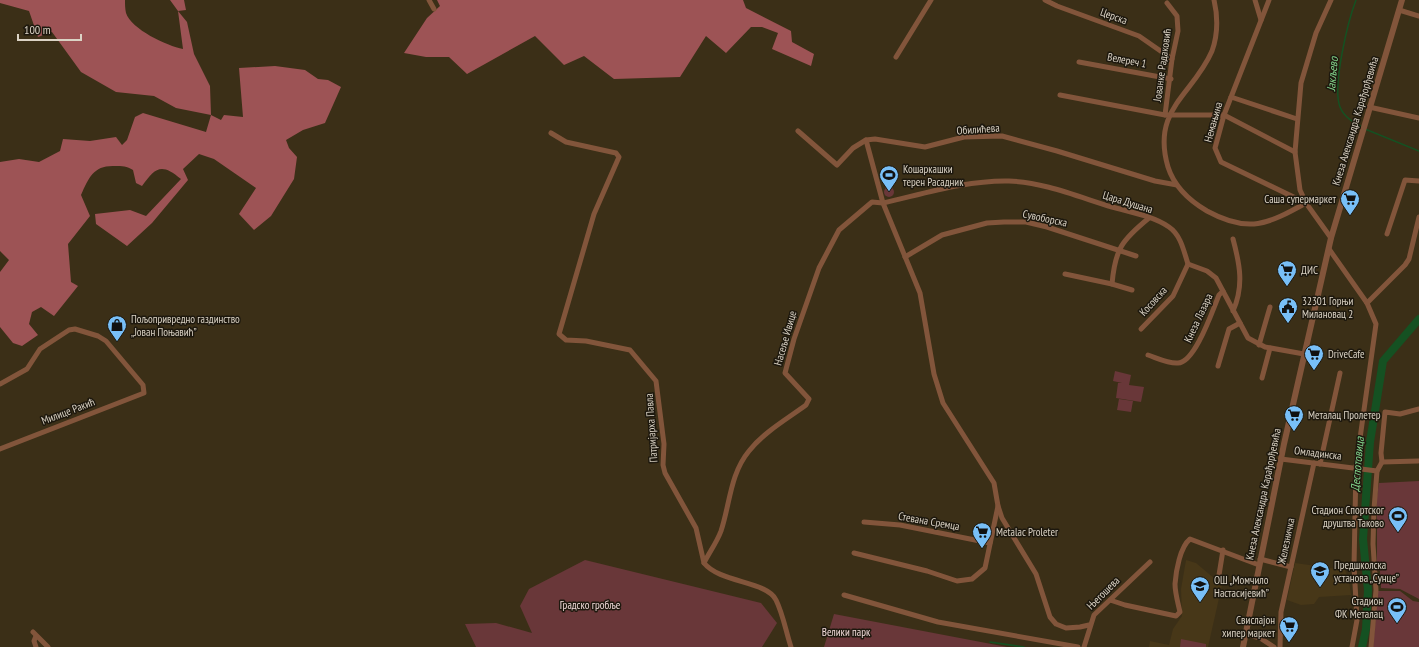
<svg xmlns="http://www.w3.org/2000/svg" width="1419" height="647" viewBox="0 0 1419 647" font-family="'PT Sans Narrow',sans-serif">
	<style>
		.built { fill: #473718 }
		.green { fill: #693739 }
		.forest { fill: #9d5355 }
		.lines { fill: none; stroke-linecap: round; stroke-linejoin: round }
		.stream { stroke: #155122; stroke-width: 1.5 }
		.river { stroke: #155122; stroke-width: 8 }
		.minor { stroke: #82553b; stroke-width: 5 }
		.tertiary { stroke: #82553b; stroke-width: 6 }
		.labels { text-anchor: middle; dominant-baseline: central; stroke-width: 3; stroke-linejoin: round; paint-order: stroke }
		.street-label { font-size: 11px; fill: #dbd3c5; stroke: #1d180e }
		.poi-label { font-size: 11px; fill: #dbd3c5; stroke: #1d180e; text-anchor: start }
		.park-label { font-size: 11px; fill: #f1dad9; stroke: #1d180e }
		.water-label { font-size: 12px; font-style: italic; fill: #83d58d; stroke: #1d180e }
	</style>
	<rect width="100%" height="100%" fill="#3b2f17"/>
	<!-- built -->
	<g class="built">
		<polygon points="1186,560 1196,563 1222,585 1208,647 1149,647 1150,641 1169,645 1173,629 1182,616 1181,589"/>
		<polygon points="1295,563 1345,570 1349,581 1351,595 1319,597 1314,604 1301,605 1287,600"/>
	</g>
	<!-- green -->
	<g class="green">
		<circle cx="889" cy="192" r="5"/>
		<polygon points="1115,371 1131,375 1129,385 1144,387 1141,402 1116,398 1118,383 1122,383 1113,381"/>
		<polygon points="1119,399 1133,401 1131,412 1117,410"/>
		<polygon points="1419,481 1419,599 1400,589 1381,588 1380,571 1377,570 1377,496 1379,483"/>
		<polygon points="585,560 761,603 777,623 762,647 476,647 465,624 496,623 532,633 520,606 529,589"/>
		<polygon points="1378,591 1400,591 1413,601 1419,602 1419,647 1373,647"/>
		<polygon points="834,614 1007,647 824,647"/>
		<polygon points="1181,639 1206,644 1206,647 1180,647"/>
	</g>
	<!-- forest -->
	<g class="forest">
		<path d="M0,0H125C125,4 125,9 126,13C131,29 167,46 183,49L178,11L170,0H184L186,10L178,11L187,22L194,54L210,86L211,115L221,120L224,115L243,117L239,68L275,66L305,70L318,79L328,80L341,87L325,123L303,130L286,140L289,148L297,157L294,179L271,216L254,230L239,214L256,188L214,159L199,154L183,169L188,180L152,223L127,246L96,224L95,214L130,210L146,216L181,179C161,162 155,168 142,186L136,183L133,170C127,166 122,166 115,166C94,165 89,177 81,195L90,216L68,244L71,282L78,286L54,316L41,307L32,312L29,324L38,335L22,346L13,343L0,327V272L9,260L0,251V162L19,159L39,162L60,151L63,139L90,141L116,137L122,145L127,140L135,117L143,113L206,132L211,115L176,108L154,96L116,92L81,72L52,32L38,37L29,11L0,3Z"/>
		<polygon points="437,0 743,0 746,8 791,31 792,42 814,54 811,66 772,49 778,33 762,27 751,27 726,53 706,36 680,77 614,79 584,56 564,65 535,36 467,74 449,57 426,57 404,53 427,18 440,6"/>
	</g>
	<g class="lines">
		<!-- stream -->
		<g class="stream">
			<path d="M1356,0C1348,21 1332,86 1340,107C1344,117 1353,122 1362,127"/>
			<polyline points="1365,129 1419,151"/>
			<polyline points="990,642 1024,647"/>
		</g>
		<!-- river -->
		<polyline class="river" points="1362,647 1366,629 1368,590 1363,539 1370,442 1383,361 1419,319"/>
		<!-- minor -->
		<g class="minor">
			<polyline points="429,0 434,9"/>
			<polyline points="1045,0 1057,6 1139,36 1172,59"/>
			<path d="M1214,0C1218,17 1218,34 1212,51C1193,95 1151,109 1168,167C1174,186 1190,201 1207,211C1249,234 1268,224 1306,203"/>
			<polyline points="1255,0 1261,20"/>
			<polyline points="1269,0 1224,115 1215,148 1221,162 1306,203"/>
			<polyline points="1167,3 1177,16 1178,31 1172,59 1165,115 1224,115 1295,152"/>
			<polyline points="1399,10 1419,16"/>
			<polyline points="896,57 931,0"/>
			<polyline points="1079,62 1171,79"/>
			<polyline points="1060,95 1165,115"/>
			<polyline points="1231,97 1297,119"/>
			<polyline points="1369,107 1419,118"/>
			<polyline points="798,131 837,165 853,148 866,140 875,139 925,147 964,137 1002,136 1057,151 1155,181 1177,185"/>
			<path d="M551,133L566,142L616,153L619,157L594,214L559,334L566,340L586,341L630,350L656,381L664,444L663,465L665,473L696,528L704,563C720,583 767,581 776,600C783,614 786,632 791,647"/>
			<polyline points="866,140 883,203 920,293 934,374 943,403 994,483 998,506 1002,518 1036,574 1050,617 1056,624 1066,628 1080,627 1089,625"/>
			<polyline points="1387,234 1405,180 1419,181"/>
			<polyline points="1331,238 1306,203 1300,190 1295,152 1301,83 1316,33 1331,0"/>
			<path d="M1233,239C1240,265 1244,286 1233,311"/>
			<polyline points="1329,249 1367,303 1376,324 1356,467 1354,566 1357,620 1352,647"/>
			<polyline points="905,257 942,235 987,223 1004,222 1026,222 1047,227 1136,256"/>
			<polyline points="1065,274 1112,284 1132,290"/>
			<path d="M1112,284C1115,249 1122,240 1149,218"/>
			<polyline points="1367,303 1405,265 1409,259 1419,217"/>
			<polyline points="1141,329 1173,296 1188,264"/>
			<polyline points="1259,345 1270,307"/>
			<path d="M1148,355C1157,358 1169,364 1178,363C1195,363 1213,309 1219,295L1223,291"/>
			<polyline points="1218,366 1229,329 1240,323"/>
			<polyline points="1262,378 1270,348"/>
			<polyline points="0,384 27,369 40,349 69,330 75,329 98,336 106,341 143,385 144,393 0,449"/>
			<polyline points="1281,459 1377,471"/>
			<polyline points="1382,462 1418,461"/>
			<polyline points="1320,464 1340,373"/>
			<polyline points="864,522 900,525 990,543"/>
			<polyline points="854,553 927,571 957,581 972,579 985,568 998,506"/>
			<polyline points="1260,559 1291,567"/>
			<path d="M704,563C709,553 717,542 721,531C730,504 730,474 749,451C764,432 787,419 806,405L809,399L785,373L794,339L819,268L839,230L872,202L883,203C923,194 967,180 1009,181C1043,182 1079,197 1112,207C1130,212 1153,216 1169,227C1181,235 1184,252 1188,264L1207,271L1216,278L1248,338L1265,347L1304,354"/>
			<polyline points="1219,575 1223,550"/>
			<polyline points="844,595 938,622 1078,647"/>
			<path d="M1110,600L1125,605L1176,616L1180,612C1178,603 1175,593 1175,584C1176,571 1180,547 1190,539L1259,565"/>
			<polyline points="33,632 48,647"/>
			<polyline points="1246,634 1260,638 1274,647"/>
			<polyline points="36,647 34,641 36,636"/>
			<polyline points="1084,647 1094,615 1150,562"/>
			<polyline points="1280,647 1281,612 1314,463"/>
			<polyline points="1371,647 1376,590 1373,544 1374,509 1377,471 1382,462 1381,453 1385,412 1400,414 1419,409"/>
		</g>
		<!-- tertiary -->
		<polyline class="tertiary" points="1243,647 1284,444 1331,238 1402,0"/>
	</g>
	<!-- icons -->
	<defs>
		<symbol id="stadium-pin" viewBox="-11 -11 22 30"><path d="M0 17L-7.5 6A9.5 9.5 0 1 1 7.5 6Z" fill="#78bff7" stroke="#1d180e"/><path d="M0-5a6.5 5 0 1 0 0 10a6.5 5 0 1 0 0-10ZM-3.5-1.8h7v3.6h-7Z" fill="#111"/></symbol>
		<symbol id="supermarket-pin" viewBox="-11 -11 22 30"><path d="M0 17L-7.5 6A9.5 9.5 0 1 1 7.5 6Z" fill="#78bff7" stroke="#1d180e"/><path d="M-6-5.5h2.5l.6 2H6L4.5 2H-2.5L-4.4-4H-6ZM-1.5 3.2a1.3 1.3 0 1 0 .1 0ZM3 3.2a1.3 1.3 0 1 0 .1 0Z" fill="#111"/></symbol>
		<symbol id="civic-pin" viewBox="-11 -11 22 30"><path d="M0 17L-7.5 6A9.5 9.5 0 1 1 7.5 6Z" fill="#78bff7" stroke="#1d180e"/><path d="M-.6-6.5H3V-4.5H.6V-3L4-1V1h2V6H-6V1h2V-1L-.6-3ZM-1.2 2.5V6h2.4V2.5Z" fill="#111"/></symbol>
		<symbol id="shop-pin" viewBox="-11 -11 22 30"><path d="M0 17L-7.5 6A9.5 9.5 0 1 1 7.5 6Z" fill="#78bff7" stroke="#1d180e"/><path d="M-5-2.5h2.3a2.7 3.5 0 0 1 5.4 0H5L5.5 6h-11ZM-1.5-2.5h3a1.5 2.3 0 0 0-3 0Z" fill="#111"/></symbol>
		<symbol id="school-pin" viewBox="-11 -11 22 30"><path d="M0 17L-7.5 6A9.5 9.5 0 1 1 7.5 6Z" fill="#78bff7" stroke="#1d180e"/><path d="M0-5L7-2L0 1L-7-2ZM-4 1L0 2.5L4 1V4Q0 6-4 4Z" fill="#111"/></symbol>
	</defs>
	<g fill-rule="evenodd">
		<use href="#stadium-pin" x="878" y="164" width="22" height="30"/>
		<use href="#supermarket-pin" x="1339" y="188" width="22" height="30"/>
		<use href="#supermarket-pin" x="1276" y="259" width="22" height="30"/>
		<use href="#civic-pin" x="1277" y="296" width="22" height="30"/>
		<use href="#shop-pin" x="106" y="314" width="22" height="30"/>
		<use href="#supermarket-pin" x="1303" y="343" width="22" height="30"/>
		<use href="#supermarket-pin" x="1283" y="404" width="22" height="30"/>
		<use href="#stadium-pin" x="1387" y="505" width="22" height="30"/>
		<use href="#supermarket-pin" x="971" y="521" width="22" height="30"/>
		<use href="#school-pin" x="1309" y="560" width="22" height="30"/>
		<use href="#school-pin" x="1189" y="575" width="22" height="30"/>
		<use href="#stadium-pin" x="1386" y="596" width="22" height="30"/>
		<use href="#supermarket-pin" x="1278" y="615" width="22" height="30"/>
	</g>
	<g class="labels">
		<!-- street labels -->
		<g class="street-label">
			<text transform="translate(1114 16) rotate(20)">Церска</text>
			<text transform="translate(1127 60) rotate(11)">Велереч 1</text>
			<text transform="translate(1162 65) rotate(-82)">Јованке Радаковић</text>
			<text transform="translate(1355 121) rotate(-73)">Кнеза Александра Карађорђевића</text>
			<text transform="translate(1213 122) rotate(-74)">Немањина</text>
			<text transform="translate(978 129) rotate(-4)">Обилићева</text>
			<text transform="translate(1128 202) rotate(17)">Цара Душана</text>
			<text transform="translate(1045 218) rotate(12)">Сувоборска</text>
			<text transform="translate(1153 301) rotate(-48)">Косовска</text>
			<text transform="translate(1198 318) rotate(-65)">Кнеза Лазара</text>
			<text transform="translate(785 338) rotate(-74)">Насеље Ивице</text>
			<text transform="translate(68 411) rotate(-21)">Милице Ракић</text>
			<text transform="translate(651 428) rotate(-94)">Патријарха Павла</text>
			<text transform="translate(1318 453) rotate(7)">Омладинска</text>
			<text transform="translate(1263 494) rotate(-78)">Кнеза Александра Карађорђевића</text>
			<text transform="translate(929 521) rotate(10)">Стевана Сремца</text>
			<text transform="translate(1286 541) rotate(-78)">Железничка</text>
			<text transform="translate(1103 593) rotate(-45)">Његошева</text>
		</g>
		<!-- poi labels -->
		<g class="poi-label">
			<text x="903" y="169">Кошаркашки<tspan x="903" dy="13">терен Расадник</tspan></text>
			<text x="1336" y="199" text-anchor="end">Саша супермаркет</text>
			<text x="1301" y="270">ДИС</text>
			<text x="1302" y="301">32301 Горњи<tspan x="1302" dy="13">Милановац 2</tspan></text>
			<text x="131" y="319">Пољопривредно газдинство<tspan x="131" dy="13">„Јован Поњавић”</tspan></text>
			<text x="1328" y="354">DriveCafe</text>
			<text x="1308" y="415">Металац Пролетер</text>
			<text x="1384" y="510" text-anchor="end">Стадион Спортског<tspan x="1384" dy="13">друштва Таково</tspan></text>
			<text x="996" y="532">Metalac Proleter</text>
			<text x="1334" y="565">Предшколска<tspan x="1334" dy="13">установа „Сунце”</tspan></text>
			<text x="1214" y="580">ОШ „Момчило<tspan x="1214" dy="13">Настасијевић”</tspan></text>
			<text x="1383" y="601" text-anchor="end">Стадион<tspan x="1383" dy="13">ФК Металац</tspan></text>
			<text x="1275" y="620" text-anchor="end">Свислајон<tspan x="1275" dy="13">хипер маркет</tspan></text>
		</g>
		<!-- park labels -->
		<g class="park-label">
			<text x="590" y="605">Градско гробље</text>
			<text x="846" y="632">Велики парк</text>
		</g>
		<!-- water labels -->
		<g class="water-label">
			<text transform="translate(1332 74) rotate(-85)">Јакљево</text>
			<text transform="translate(1357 464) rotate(-85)">Деспотовица</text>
		</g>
	</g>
	<!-- scale -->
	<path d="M18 34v6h63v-6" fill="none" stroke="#dbd3c5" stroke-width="2"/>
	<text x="24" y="34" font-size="12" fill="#dbd3c5" stroke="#1d180e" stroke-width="3" paint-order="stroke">100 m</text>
</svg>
